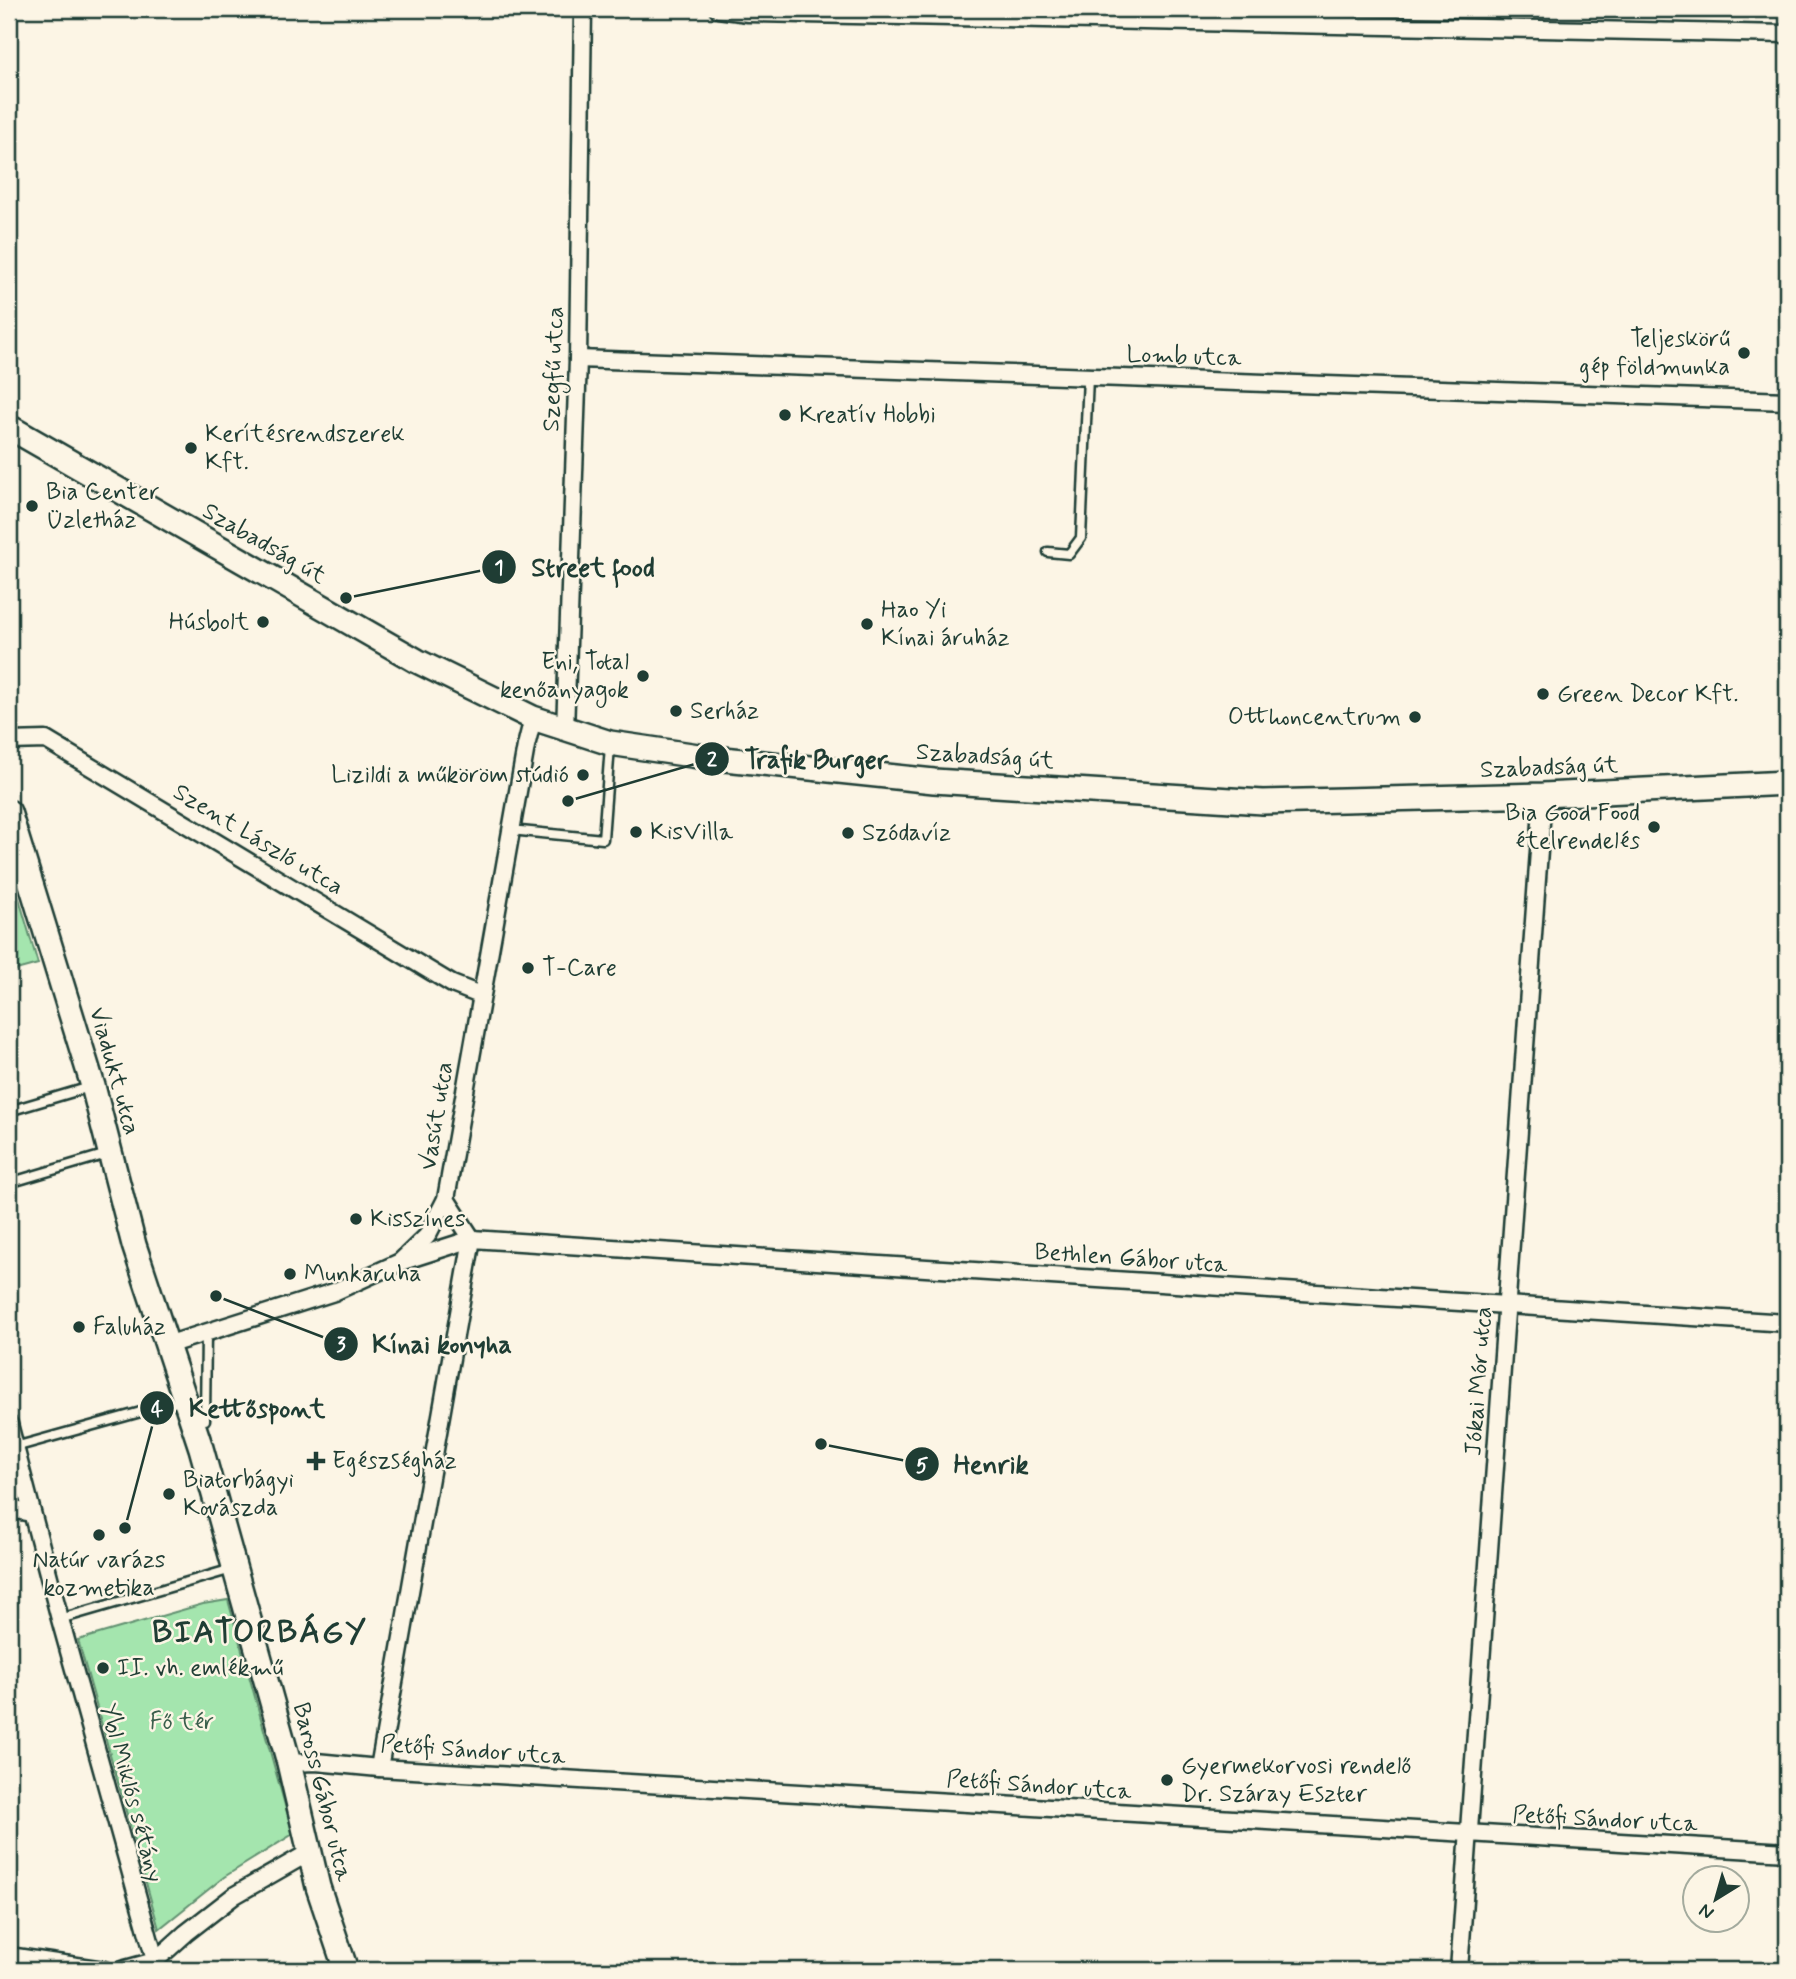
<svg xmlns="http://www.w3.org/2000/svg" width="1796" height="1979" viewBox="0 0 1796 1979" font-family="Mynerve,sans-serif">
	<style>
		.green { fill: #a4e5ae; stroke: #629171; stroke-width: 2 }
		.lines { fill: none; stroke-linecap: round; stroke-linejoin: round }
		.lane-casing { stroke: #1f3d34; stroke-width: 13 }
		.street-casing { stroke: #1f3d34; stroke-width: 21 }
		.secondary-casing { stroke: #1f3d34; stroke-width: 28 }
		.lane { stroke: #fcf5e5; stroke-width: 8 }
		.street { stroke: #fcf5e5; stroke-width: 16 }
		.secondary { stroke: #fcf5e5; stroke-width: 23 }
		.poi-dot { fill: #1f3d34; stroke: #fcf5e5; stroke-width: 2.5 }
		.labels { text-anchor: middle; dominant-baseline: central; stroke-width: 5; stroke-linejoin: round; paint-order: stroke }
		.poi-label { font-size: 24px; fill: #1f3d34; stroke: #fcf5e5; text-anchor: start }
		.street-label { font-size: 24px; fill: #1f3d34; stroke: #fcf5e5 }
		.park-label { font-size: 24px; fill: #3a5f4c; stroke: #fcf5e5 }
		.district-label { font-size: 32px; font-weight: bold; letter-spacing: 2px; fill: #1f3d34; stroke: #fcf5e5 }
		.leader { fill: none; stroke: #1f3d34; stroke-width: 2.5 }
		.callout-dot { fill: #1f3d34; stroke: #fcf5e5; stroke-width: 2.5 }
		.mark-label { font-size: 21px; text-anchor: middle; font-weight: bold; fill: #fff }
		.callout-label { font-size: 26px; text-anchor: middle; font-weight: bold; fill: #1f3d34; stroke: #fcf5e5; stroke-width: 5; stroke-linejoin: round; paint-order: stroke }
	</style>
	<rect width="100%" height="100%" fill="#fcf5e5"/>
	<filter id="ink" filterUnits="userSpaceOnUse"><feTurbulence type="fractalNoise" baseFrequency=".0143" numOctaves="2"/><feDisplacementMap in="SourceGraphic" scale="14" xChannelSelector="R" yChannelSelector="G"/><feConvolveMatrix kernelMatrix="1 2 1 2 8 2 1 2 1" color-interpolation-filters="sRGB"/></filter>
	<g filter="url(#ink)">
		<!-- green -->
		<g class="green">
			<polygon points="9,864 38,964 9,972"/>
			<polygon points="228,1600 293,1834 224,1877 159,1929 78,1640 203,1604"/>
		</g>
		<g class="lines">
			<defs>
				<g id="lane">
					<polyline points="1048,552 1069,554 1081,538 1088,377"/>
					<polyline points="510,830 603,839 610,746"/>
					<polyline points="9,1111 90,1087"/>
					<polyline points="9,1183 107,1154"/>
					<polyline points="195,1420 205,1420 206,1332"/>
					<polyline points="15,1447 184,1400"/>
					<polyline points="60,1619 232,1569"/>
				</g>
				<g id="street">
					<polyline points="718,9 748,13 1787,34"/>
					<polyline points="578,359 1787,401"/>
					<polyline points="565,730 578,359 583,9"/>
					<polyline points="9,741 46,740 452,984 480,995"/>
					<polyline points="446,1199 472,1239"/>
					<polyline points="400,1262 472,1239 1787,1323"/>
					<polyline points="167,1345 334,1292 400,1262 427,1236 446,1199 526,746 533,718"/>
					<polyline points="9,1424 60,1619 158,1970"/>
					<polyline points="9,1509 31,1513"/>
					<polyline points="289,1763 316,1762 379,1768 1787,1852"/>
					<polyline points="379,1768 472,1239"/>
					<polyline points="9,1956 104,1970"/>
					<polyline points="122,1970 155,1961 186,1933 235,1895 310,1852"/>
					<polyline points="1459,1970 1543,795"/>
				</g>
				<g id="secondary">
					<polyline points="9,427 417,661 533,718 610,743 705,757 934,781 1263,802 1543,795 1787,783"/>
					<polyline points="9,812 93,1086 134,1245 201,1448 289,1763 318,1887 346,1970"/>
				</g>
			</defs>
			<!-- lane casing -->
			<use href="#lane" class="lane-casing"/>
			<!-- street casing -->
			<use href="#street" class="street-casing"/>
			<!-- secondary casing -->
			<use href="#secondary" class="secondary-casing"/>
			<!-- lane -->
			<use href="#lane" class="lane"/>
			<!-- street -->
			<use href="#street" class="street"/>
			<!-- secondary -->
			<use href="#secondary" class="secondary"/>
		</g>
	</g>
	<!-- markers -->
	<g class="poi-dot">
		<circle cx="1744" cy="353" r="7"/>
		<circle cx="785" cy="415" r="7"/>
		<circle cx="191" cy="448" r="7"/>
		<circle cx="32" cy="506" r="7"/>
		<circle cx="263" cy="622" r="7"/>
		<circle cx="867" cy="624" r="7"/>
		<circle cx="643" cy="676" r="7"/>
		<circle cx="1543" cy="694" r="7"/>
		<circle cx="676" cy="711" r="7"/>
		<circle cx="1415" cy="717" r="7"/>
		<circle cx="583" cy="775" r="7"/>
		<circle cx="1654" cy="827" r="7"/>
		<circle cx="636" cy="832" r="7"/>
		<circle cx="848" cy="833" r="7"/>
		<circle cx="528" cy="968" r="7"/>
		<circle cx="356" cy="1219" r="7"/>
		<circle cx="290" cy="1274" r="7"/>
		<circle cx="79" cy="1327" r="7"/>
		<path d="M312.5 1450.5h7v7h7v7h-7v7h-7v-7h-7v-7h7z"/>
		<circle cx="169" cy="1494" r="7"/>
		<circle cx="99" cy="1535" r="7"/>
		<circle cx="103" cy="1668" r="7"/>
		<circle cx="1167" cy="1780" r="7"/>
	</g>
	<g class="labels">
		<!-- poi labels -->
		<g class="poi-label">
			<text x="1730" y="339" text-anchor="end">Teljeskörű<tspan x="1730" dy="28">gép földmunka</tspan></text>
			<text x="799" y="415">Kreatív Hobbi</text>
			<text x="205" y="434">Kerítésrendszerek<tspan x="205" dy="28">Kft.</tspan></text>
			<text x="46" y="492">Bia Center<tspan x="46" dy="28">Üzletház</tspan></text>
			<text x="881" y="610">Hao Yi<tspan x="881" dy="28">Kínai áruház</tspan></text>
			<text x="249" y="622" text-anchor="end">Húsbolt</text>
			<text x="629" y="662" text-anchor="end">Eni, Total<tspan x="629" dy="28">kenőanyagok</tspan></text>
			<text x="1557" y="694">Green Decor Kft.</text>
			<text x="690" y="711">Serház</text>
			<text x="1401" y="717" text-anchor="end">Otthoncentrum</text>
			<text x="569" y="775" text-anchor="end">Lizildi a műköröm stúdió</text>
			<text x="1640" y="813" text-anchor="end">Bia Good Food<tspan x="1640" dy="28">ételrendelés</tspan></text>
			<text x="650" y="832">KisVilla</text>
			<text x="862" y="833">Szódavíz</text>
			<text x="542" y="968">T-Care</text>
			<text x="370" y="1219">Kisszínes</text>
			<text x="304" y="1274">Munkaruha</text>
			<text x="93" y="1327">Faluház</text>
			<text x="332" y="1461">Egészségház</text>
			<text x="183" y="1480">Biatorbágyi<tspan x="183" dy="28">Kovászda</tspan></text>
			<text x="99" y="1560" text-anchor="middle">Natúr varázs<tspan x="99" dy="28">kozmetika</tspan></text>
			<text x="117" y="1668">II. vh. emlékmű</text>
			<text x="1181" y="1766">Gyermekorvosi rendelő<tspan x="1181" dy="28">Dr. Száray Eszter</tspan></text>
		</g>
		<!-- street labels -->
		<g class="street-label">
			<text transform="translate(1184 357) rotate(2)">Lomb utca</text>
			<text transform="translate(554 369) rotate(-88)">Szegfű utca</text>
			<text transform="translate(264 544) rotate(30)">Szabadság út</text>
			<text transform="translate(985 757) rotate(4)">Szabadság út</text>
			<text transform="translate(1549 768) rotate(-2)">Szabadság út</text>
			<text transform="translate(258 840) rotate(31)">Szent László utca</text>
			<text transform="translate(114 1071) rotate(74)">Viadukt utca</text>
			<text transform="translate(437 1116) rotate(-81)">Vasút utca</text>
			<text transform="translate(1131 1259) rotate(4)">Bethlen Gábor utca</text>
			<text transform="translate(1479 1381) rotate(-86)">Jókai Mór utca</text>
			<text transform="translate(473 1751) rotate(4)">Petőfi Sándor utca</text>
			<text transform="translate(1039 1786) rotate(4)">Petőfi Sándor utca</text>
			<text transform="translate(322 1792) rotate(76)">Baross Gábor utca</text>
			<text transform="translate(131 1793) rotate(75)">Ybl Miklós sétány</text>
			<text transform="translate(1605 1820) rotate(3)">Petőfi Sándor utca</text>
		</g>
		<!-- park labels -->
		<g class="park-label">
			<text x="182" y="1722">Fő tér</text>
		</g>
		<!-- district labels -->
		<g class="district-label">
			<text x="260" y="1633">BIATORBÁGY</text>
		</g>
	</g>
	<!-- callouts -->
	<path class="leader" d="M346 598L499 567M568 801L712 759M216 1296L341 1344M125 1528L157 1408M821 1444L922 1464"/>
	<g class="callout-dot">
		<circle cx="346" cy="598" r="7"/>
		<circle cx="568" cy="801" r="7"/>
		<circle cx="216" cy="1296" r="7"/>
		<circle cx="125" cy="1528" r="7"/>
		<circle cx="821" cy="1444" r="7"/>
		<circle cx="499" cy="567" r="18"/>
		<circle cx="712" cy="759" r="18"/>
		<circle cx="341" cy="1344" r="18"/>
		<circle cx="157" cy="1408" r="18"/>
		<circle cx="922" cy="1464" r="18"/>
	</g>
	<g class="mark-label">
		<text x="499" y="574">1</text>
		<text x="712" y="766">2</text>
		<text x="341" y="1351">3</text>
		<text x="157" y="1416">4</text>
		<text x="922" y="1472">5</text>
	</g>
	<g class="callout-label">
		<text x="593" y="576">Street food</text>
		<text x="816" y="768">Trafik Burger</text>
		<text x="442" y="1353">Kínai konyha</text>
		<text x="257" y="1417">Kettőspont</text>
		<text x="991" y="1473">Henrik</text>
	</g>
	<!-- margin -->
	<rect width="1796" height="1979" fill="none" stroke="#fcf5e5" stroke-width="35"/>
	<rect x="18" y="18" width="1761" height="1944" fill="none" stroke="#1f3d34" stroke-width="2.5" filter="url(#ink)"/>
	<!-- north arrow -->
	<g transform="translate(1716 1899) rotate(217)"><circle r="33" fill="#fcf5e5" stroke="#a4ab9e" stroke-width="2"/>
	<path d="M0-5L12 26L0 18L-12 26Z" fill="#1f3d34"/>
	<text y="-10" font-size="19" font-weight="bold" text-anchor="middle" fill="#1f3d34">N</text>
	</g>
</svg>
